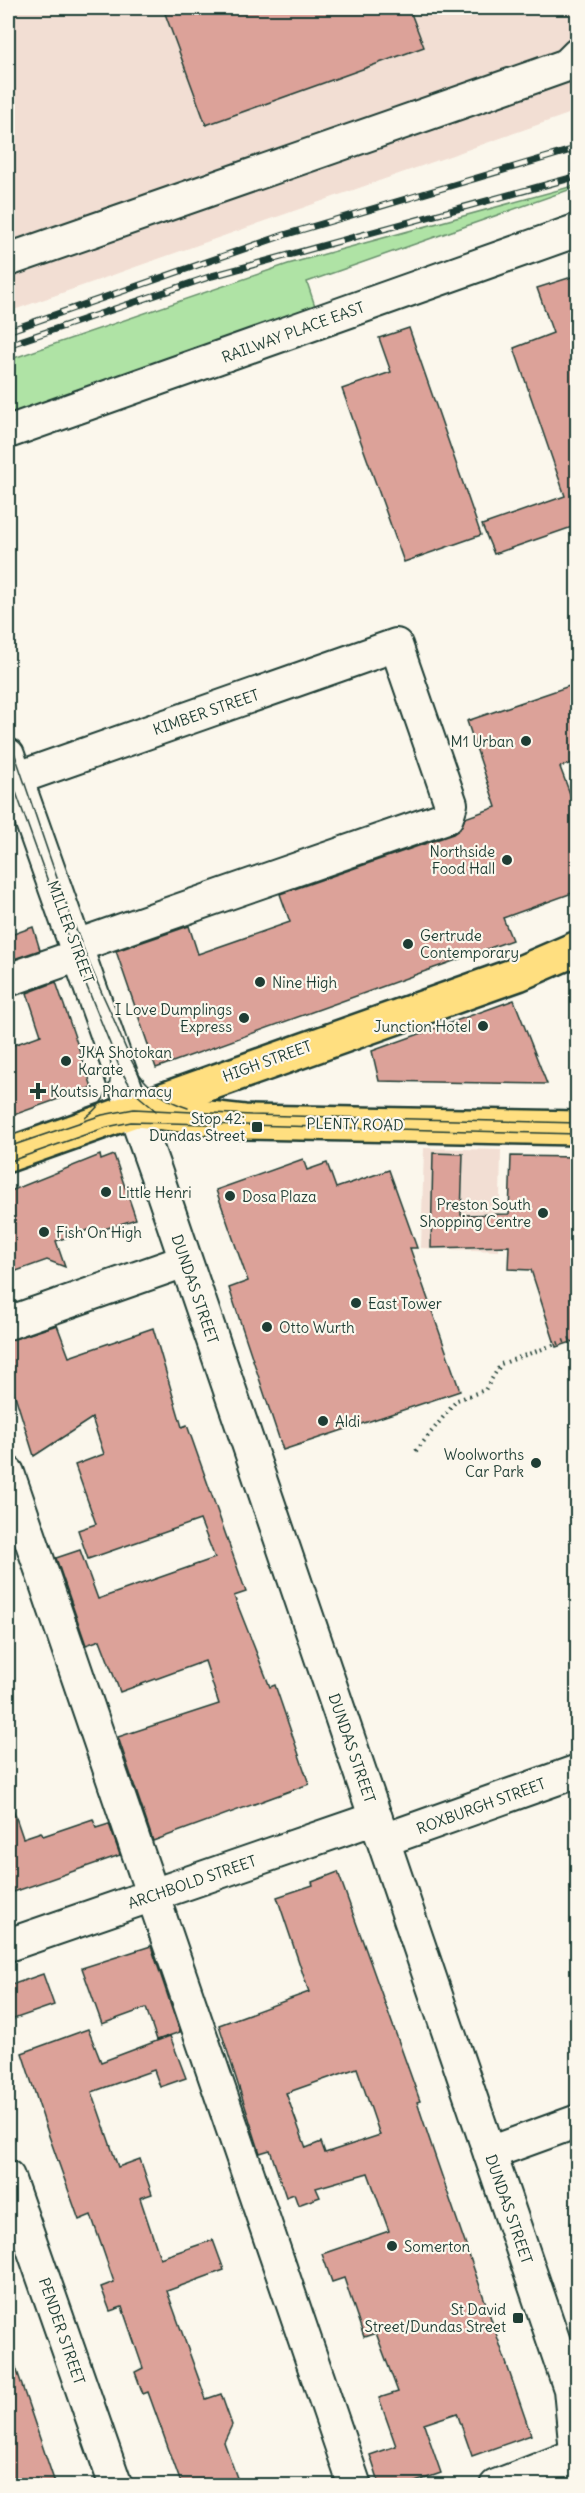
<svg xmlns="http://www.w3.org/2000/svg" width="585" height="2493" viewBox="0 0 585 2493" font-family="Delius,sans-serif">
	<style>
		.built { fill: #f2ded3 }
		.green { fill: #afe3a5; stroke: #67906c; stroke-width: 1.5 }
		.building { fill: #dca299; stroke: #1f3d34; stroke-width: 1.5; fill-rule: evenodd }
		.lines { fill: none; stroke-linecap: round; stroke-linejoin: round }
		.minor-casing { stroke: #1f3d34; stroke-width: 36 }
		.major-casing { stroke: #1f3d34; stroke-width: 38 }
		.path { stroke: #1f3d34; stroke-width: 4; stroke-dasharray: 1.5 4.5; stroke-linecap: butt }
		.minor { stroke: #fbf7ec; stroke-width: 32 }
		.major { stroke: #ffdf80; stroke-width: 33 }
		.tram { stroke: #1f3d34; stroke-width: 1.5 }
		.rail-casing { stroke: #1f3d34; stroke-width: 7 }
		.rail { stroke: #fbf7ec; stroke-width: 4.5; stroke-dasharray: 14; stroke-linecap: butt }
		.poi-dot { fill: #1f3d34; stroke: #fbf7ec; stroke-width: 2 }
		.labels { text-anchor: middle; dominant-baseline: central; stroke-width: 4.5; stroke-linejoin: round; paint-order: stroke }
		.street-label { font-size: 15px; fill: #1f3d34; stroke: #fbf7ec }
		.poi-label { font-size: 15px; fill: #1f3d34; stroke: #fbf7ec; text-anchor: start }
	</style>
	<rect width="100%" height="100%" fill="#fbf7ec"/>
	<filter id="ink" filterUnits="userSpaceOnUse"><feTurbulence type="fractalNoise" baseFrequency=".0167" numOctaves="2"/><feDisplacementMap in="SourceGraphic" scale="12" xChannelSelector="R" yChannelSelector="G"/><feConvolveMatrix kernelMatrix="1 2 1 2 8 2 1 2 1" color-interpolation-filters="sRGB"/></filter>
	<g filter="url(#ink)">
		<!-- built -->
		<g class="built">
			<polygon points="8,8 577,8 577,111 8,312"/>
			<polygon points="424,1148 501,1150 499,1251 421,1248"/>
		</g>
		<!-- green -->
		<polygon class="green" points="577,185 577,187 307,282 315,306 8,421 8,360 288,264"/>
		<!-- building -->
		<g class="building">
			<polygon points="163,8 409,8 424,47 206,125"/>
			<polygon points="578,275 578,525 494,554 482,525 565,496 514,348 553,333 537,288"/>
			<polygon points="409,328 481,535 404,562 342,389 391,372 379,338"/>
			<polygon points="578,683 578,761 560,767 578,815 578,891 503,918 512,940 156,1068 116,951 189,926 198,954 290,922 280,894 453,834 460,829 465,818 496,807 467,721"/>
			<polygon points="33,927 40,950 8,961 8,936"/>
			<polygon points="56,982 92,1087 8,1117 8,1047 41,1035 27,993"/>
			<polygon points="514,1000 547,1084 379,1081 372,1051"/>
			<polygon points="433,1153 463,1154 461,1215 509,1214 511,1156 578,1157 578,1340 556,1347 531,1270 508,1269 509,1246 431,1248"/>
			<polygon points="100,1155 101,1160 114,1155 136,1219 98,1231 97,1227 56,1241 65,1267 47,1260 8,1274 8,1192"/>
			<polygon points="303,1159 307,1170 327,1163 336,1188 389,1170 417,1248 410,1248 460,1391 283,1450 229,1288 248,1281 216,1190"/>
			<polygon points="57,1325 69,1357 153,1328 182,1427 187,1425 246,1592 234,1596 270,1687 275,1685 309,1784 153,1841 118,1737 219,1704 205,1661 120,1692 100,1640 86,1645 56,1558 80,1550 98,1599 215,1558 200,1520 88,1559 78,1530 96,1524 75,1465 104,1454 92,1418 34,1456 8,1373 8,1341"/>
			<polygon points="10,1800 23,1838 41,1832 43,1836 93,1819 96,1828 109,1824 120,1855 8,1894 8,1801"/>
			<path d="M338,1872L420,2101L417,2102L433,2150L531,2435L472,2456L457,2413L424,2424L441,2473L404,2486H380L370,2455L396,2446L379,2398L398,2392L376,2333L364,2337L344,2278L332,2282L322,2254L389,2231L368,2173L316,2188L320,2197L298,2205L294,2194L286,2197L270,2150L260,2153L219,2025L309,1992L277,1897L313,1885L312,1882ZM357,2068L380,2135L325,2153L321,2142L306,2148L286,2093Z"/>
			<polygon points="151,1946 180,2032 157,2040 146,2008 102,2024 82,1968"/>
			<polygon points="43,1974 54,2005 8,2021 8,1986"/>
			<polygon points="88,2029 101,2062 170,2036 186,2078 160,2087 154,2070 92,2092 118,2167 140,2159 152,2194 140,2198 160,2258 213,2240 224,2270 167,2291 206,2399 221,2394 232,2425 224,2442 240,2486 182,2486 148,2392 143,2394 135,2372 143,2368 122,2307 110,2311 101,2287 114,2282 91,2215 79,2220 49,2136 22,2053"/>
			<polygon points="8,2350 10,2350 56,2486 8,2486"/>
		</g>
		<g class="lines">
			<defs>
				<g id="minor">
					<polyline points="8,260 539,75 567,65 578,54"/>
					<polyline points="8,432 578,230"/>
					<polyline points="8,755 156,1173 570,2389 575,2442"/>
					<polyline points="15,779 396,645 451,804 447,817 76,946"/>
					<polyline points="8,980 79,955"/>
					<polyline points="8,1323 185,1261"/>
					<polyline points="8,1473 355,2486"/>
					<polyline points="384,1840 578,1771"/>
					<polyline points="8,1945 376,1818"/>
					<polyline points="490,2153 578,2121"/>
					<polyline points="8,2177 116,2486"/>
					<polyline points="496,2486 568,2458"/>
					<polyline points="551,2486 578,2480"/>
				</g>
				<g id="major">
					<polyline points="138,1110 244,1122 578,1128"/>
					<polyline points="8,1155 518,974 578,948"/>
				</g>
			</defs>
			<!-- minor casing -->
			<use href="#minor" class="minor-casing"/>
			<!-- major casing -->
			<use href="#major" class="major-casing"/>
			<!-- path -->
			<polyline class="path" points="416,1451 457,1400 485,1390 501,1364 578,1336"/>
			<!-- minor -->
			<use href="#minor" class="minor"/>
			<!-- major -->
			<use href="#major" class="major"/>
			<!-- tram -->
			<g class="tram">
				<path d="M8,735C41,828 69,924 111,1013C120,1033 127,1057 140,1075C152,1091 169,1102 188,1108"/>
				<polyline points="8,770 75,957 121,1071 135,1093 156,1111"/>
				<path d="M85,1118C107,1102 114,1082 110,1056"/>
				<polyline points="8,1147 102,1115 134,1109 251,1115 578,1123"/>
				<polyline points="8,1162 107,1127 131,1122 578,1134"/>
			</g>
			<defs>
				<g id="rail">
					<polyline points="8,331 284,235 578,148"/>
					<polyline points="8,345 212,276 578,176"/>
				</g>
			</defs>
			<!-- rail casing -->
			<use href="#rail" class="rail-casing"/>
			<!-- rail -->
			<use href="#rail" class="rail"/>
		</g>
	</g>
	<!-- markers -->
	<g class="poi-dot">
		<circle cx="526" cy="741" r="6"/>
		<circle cx="507" cy="860" r="6"/>
		<circle cx="408" cy="944" r="6"/>
		<circle cx="260" cy="982" r="6"/>
		<circle cx="244" cy="1018" r="6"/>
		<circle cx="483" cy="1026" r="6"/>
		<circle cx="66" cy="1061" r="6"/>
		<path d="M35 1082h6v6h6v6h-6v6h-6v-6h-6v-6h6z"/>
		<rect x="251" y="1121" width="12" height="12" rx="3"/>
		<circle cx="106" cy="1192" r="6"/>
		<circle cx="230" cy="1196" r="6"/>
		<circle cx="543" cy="1213" r="6"/>
		<circle cx="44" cy="1232" r="6"/>
		<circle cx="356" cy="1303" r="6"/>
		<circle cx="267" cy="1327" r="6"/>
		<circle cx="323" cy="1421" r="6"/>
		<circle cx="536" cy="1463" r="6"/>
		<circle cx="392" cy="2246" r="6"/>
		<rect x="512" y="2312" width="12" height="12" rx="3"/>
	</g>
	<g class="labels">
		<!-- street labels -->
		<g class="street-label">
			<text transform="translate(293 332) rotate(-20)">RAILWAY PLACE EAST</text>
			<text transform="translate(206 712) rotate(-19)">KIMBER STREET</text>
			<text transform="translate(71 932) rotate(70)">MILLER STREET</text>
			<text transform="translate(267 1061) rotate(-20)">HIGH STREET</text>
			<text transform="translate(355 1124) rotate(1)">PLENTY ROAD</text>
			<text transform="translate(195 1289) rotate(71)">DUNDAS STREET</text>
			<text transform="translate(352 1748) rotate(71)">DUNDAS STREET</text>
			<text transform="translate(481 1806) rotate(-20)">ROXBURGH STREET</text>
			<text transform="translate(192 1882) rotate(-19)">ARCHBOLD STREET</text>
			<text transform="translate(509 2209) rotate(71)">DUNDAS STREET</text>
			<text transform="translate(62 2331) rotate(71)">PENDER STREET</text>
		</g>
		<!-- poi labels -->
		<g class="poi-label">
			<text x="514" y="741" text-anchor="end">M1 Urban</text>
			<text x="495" y="851" text-anchor="end">Northside<tspan x="495" dy="17">Food Hall</tspan></text>
			<text x="420" y="935">Gertrude<tspan x="420" dy="17">Contemporary</tspan></text>
			<text x="272" y="982">Nine High</text>
			<text x="232" y="1009" text-anchor="end">I Love Dumplings<tspan x="232" dy="17">Express</tspan></text>
			<text x="471" y="1026" text-anchor="end">Junction Hotel</text>
			<text x="78" y="1052">JKA Shotokan<tspan x="78" dy="17">Karate</tspan></text>
			<text x="50" y="1091">Koutsis Pharmacy</text>
			<text x="245" y="1118" text-anchor="end">Stop 42:<tspan x="245" dy="17">Dundas Street</tspan></text>
			<text x="118" y="1192">Little Henri</text>
			<text x="242" y="1196">Dosa Plaza</text>
			<text x="531" y="1204" text-anchor="end">Preston South<tspan x="531" dy="17">Shopping Centre</tspan></text>
			<text x="56" y="1232">Fish On High</text>
			<text x="368" y="1303">East Tower</text>
			<text x="279" y="1327">Otto Wurth</text>
			<text x="335" y="1421">Aldi</text>
			<text x="524" y="1454" text-anchor="end">Woolworths<tspan x="524" dy="17">Car Park</tspan></text>
			<text x="404" y="2246">Somerton</text>
			<text x="506" y="2309" text-anchor="end">St David<tspan x="506" dy="17">Street/Dundas Street</tspan></text>
		</g>
	</g>
	<!-- margin -->
	<rect width="585" height="2493" fill="none" stroke="#fbf7ec" stroke-width="30"/>
	<rect x="15" y="15" width="555" height="2463" fill="none" stroke="#1f3d34" stroke-width="2" filter="url(#ink)"/>
</svg>
